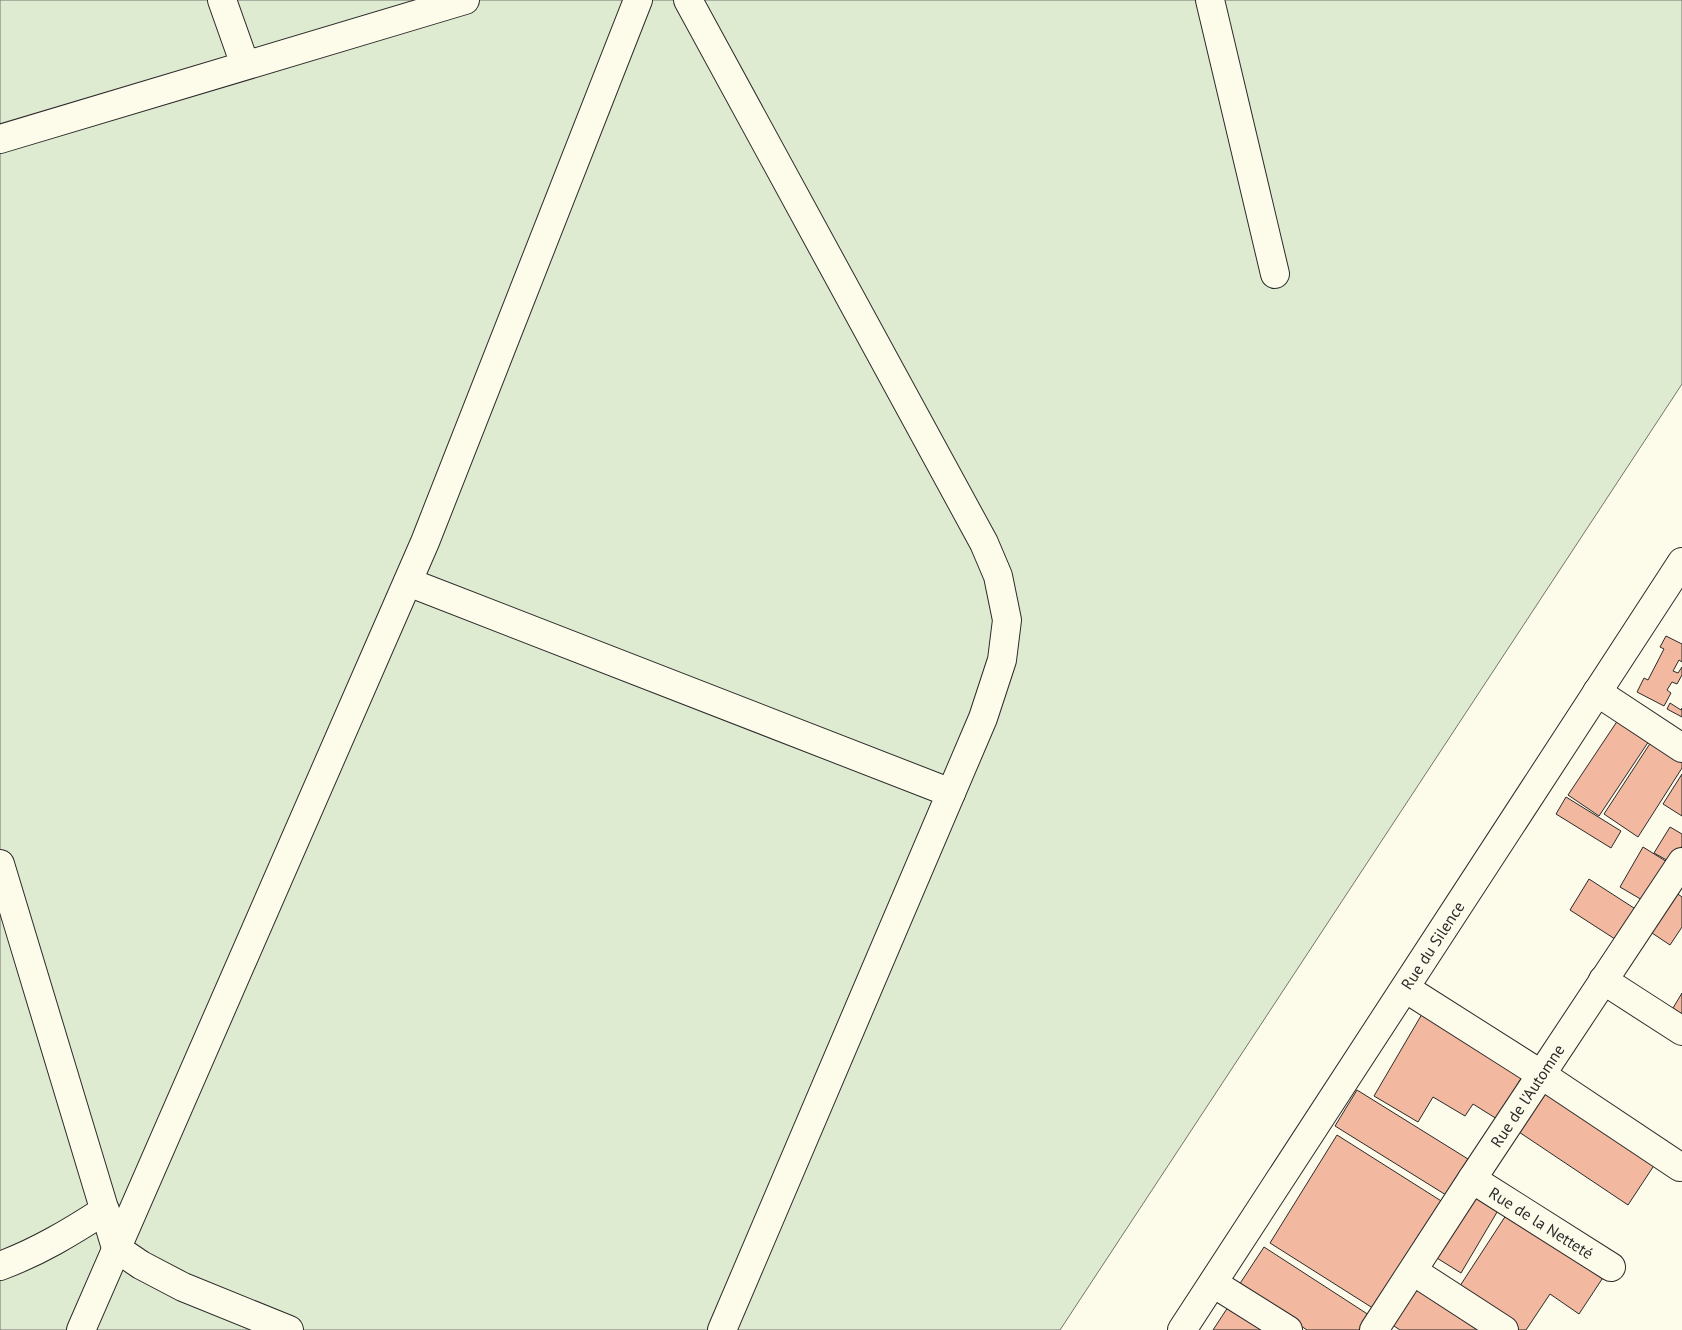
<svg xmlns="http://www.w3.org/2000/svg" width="1682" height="1330" viewBox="0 0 1682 1330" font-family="'PT Sans',sans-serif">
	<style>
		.green { fill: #deebd1; stroke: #74746e }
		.building { fill: #f2b8a0; stroke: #2b2b2b }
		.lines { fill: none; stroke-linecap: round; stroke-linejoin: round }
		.minor-casing { stroke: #2b2b2b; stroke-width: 30 }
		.minor { stroke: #fdfbea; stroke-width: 28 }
		.labels { text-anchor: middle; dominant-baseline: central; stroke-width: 4; stroke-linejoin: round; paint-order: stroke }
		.street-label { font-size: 16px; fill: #2b2b2b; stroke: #fdfbea }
	</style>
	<rect width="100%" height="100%" fill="#fdfbea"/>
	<!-- green -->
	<polygon class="green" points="0,0 1682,0 1682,384 1060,1330 0,1330"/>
	<!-- building -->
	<g class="building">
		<polygon points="1666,636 1682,644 1682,662 1679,660 1673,671 1678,673 1682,667 1682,675 1677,684 1672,682 1667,690 1671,693 1664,706 1637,692 1644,678 1648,680 1664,649 1660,647"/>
		<polygon points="1670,703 1681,710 1682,708 1682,717 1667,709"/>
		<polygon points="1620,717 1651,738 1599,816 1568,795"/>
		<polygon points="1653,739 1682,758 1682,768 1638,837 1604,814"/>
		<polygon points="1682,774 1682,816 1663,804"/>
		<polygon points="1566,797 1621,831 1611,848 1556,814"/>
		<polygon points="1670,827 1682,834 1682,846 1672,863 1654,853"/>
		<polygon points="1643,847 1672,865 1649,904 1620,887"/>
		<polygon points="1589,879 1637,910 1618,941 1570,910"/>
		<polygon points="1675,892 1682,897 1682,927 1670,945 1649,931"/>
		<polygon points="1682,993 1682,1014 1673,1008"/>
		<polygon points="1422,1014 1523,1075 1497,1119 1473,1104 1465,1116 1433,1097 1418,1122 1374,1096"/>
		<polygon points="1537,1085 1655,1164 1628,1205 1510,1126"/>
		<polygon points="1357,1090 1468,1159 1446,1195 1335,1126"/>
		<polygon points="1337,1135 1446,1204 1379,1312 1270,1243"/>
		<polygon points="1474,1185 1503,1202 1461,1273 1432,1255"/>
		<polygon points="1512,1206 1608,1270 1579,1314 1550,1294 1526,1330 1513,1330 1456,1292"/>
		<polygon points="1264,1247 1369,1315 1359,1330 1307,1330 1239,1285"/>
		<polygon points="1415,1280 1490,1330 1400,1330 1388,1322"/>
		<polygon points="1230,1304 1269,1330 1213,1330"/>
	</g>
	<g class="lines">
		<defs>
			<g id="minor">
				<polyline points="222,0 245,65"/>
				<polyline points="688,0 984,543 998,576 1007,620 1002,660 983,718 722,1330"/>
				<polyline points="1210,0 1275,274"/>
				<polyline points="0,139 465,0"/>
				<polyline points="408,582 951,793"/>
				<polyline points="1597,692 1682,748"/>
				<polyline points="0,864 116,1248 141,1265 183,1287 289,1330"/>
				<polyline points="1603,980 1682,1031"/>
				<polyline points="1405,988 1542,1075 1680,1167"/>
				<path id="s1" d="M1472,1179L1611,1267"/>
				<path d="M0,1266C38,1252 71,1232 105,1210"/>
				<polyline points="1413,1271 1504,1330"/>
				<polyline points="1213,1283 1288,1330"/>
				<polyline points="81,1330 425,542 638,0"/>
				<path id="s2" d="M1182,1330L1682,562"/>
				<path id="s3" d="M1374,1330L1472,1179L1682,862"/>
			</g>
		</defs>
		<!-- minor casing -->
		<use href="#minor" class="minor-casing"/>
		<!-- minor -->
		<use href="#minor" class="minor"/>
	</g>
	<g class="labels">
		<!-- street labels -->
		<g class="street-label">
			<text stroke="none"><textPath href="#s2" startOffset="459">Rue du Silence</textPath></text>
			<text stroke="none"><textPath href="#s3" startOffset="280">Rue de l'Automne</textPath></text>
			<text stroke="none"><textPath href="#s1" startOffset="82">Rue de la Netteté</textPath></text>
		</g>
	</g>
</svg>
